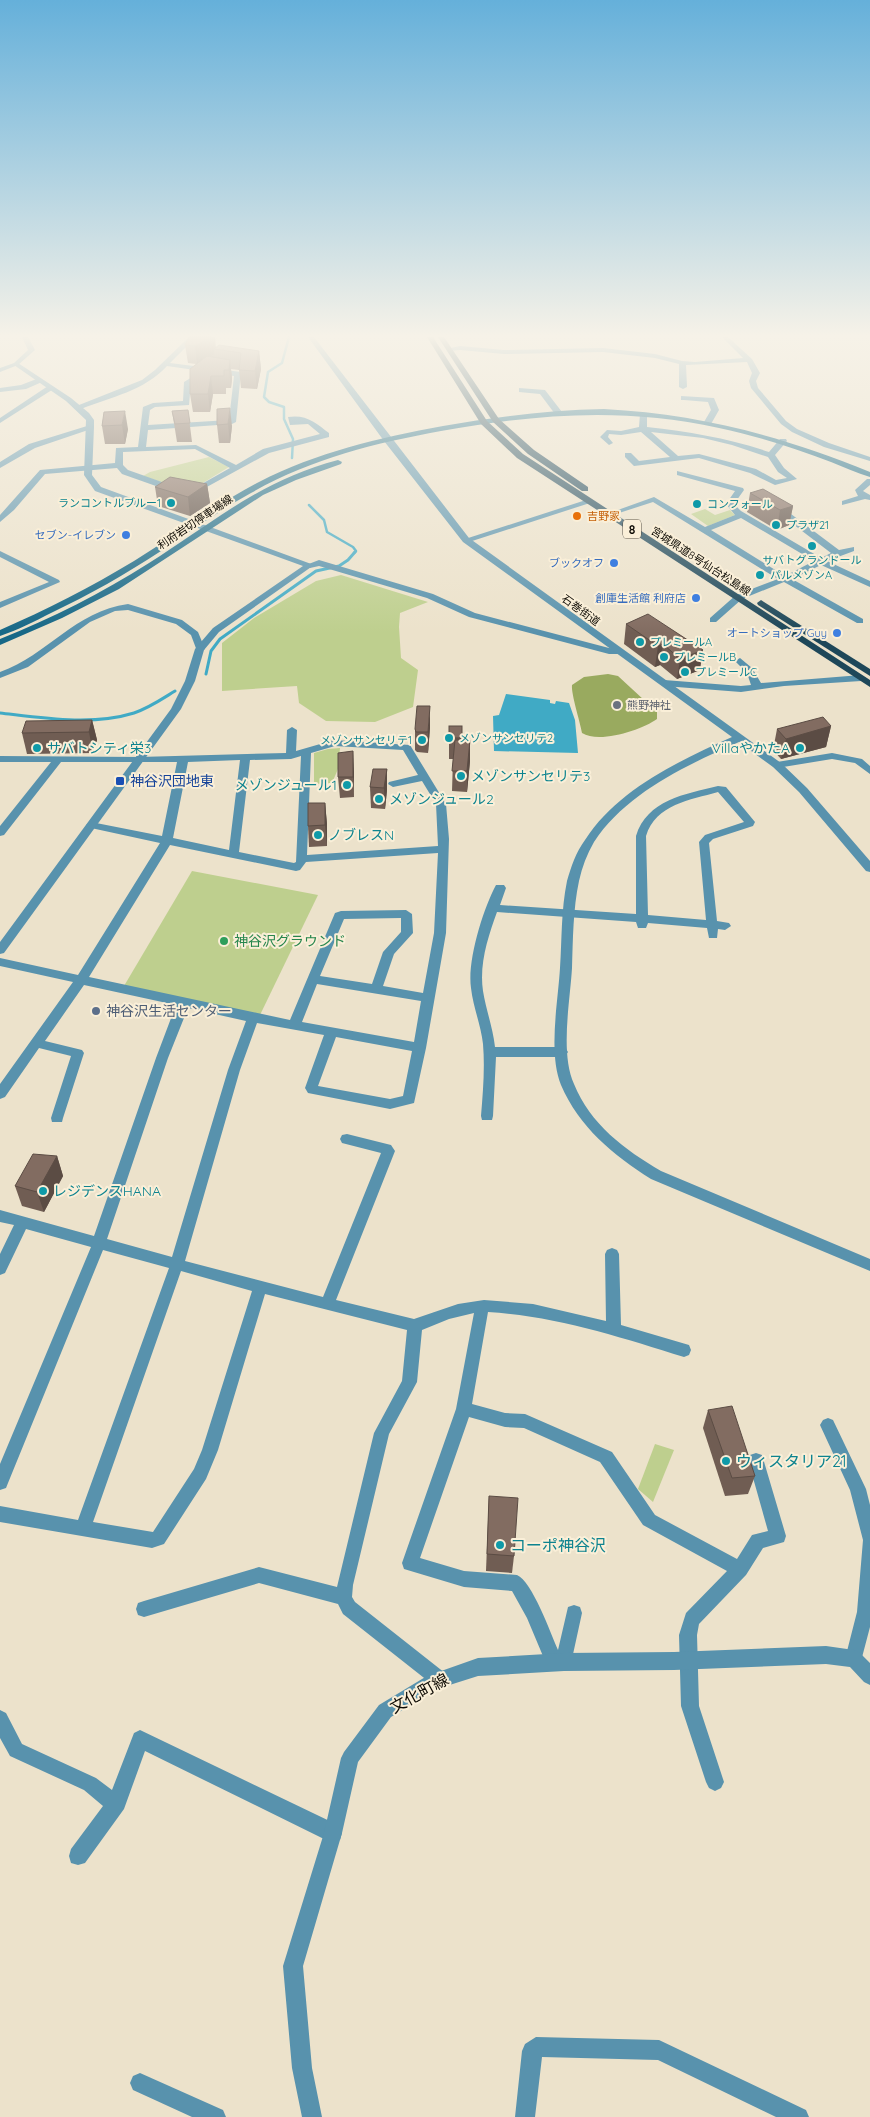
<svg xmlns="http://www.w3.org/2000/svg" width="870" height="2117" viewBox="0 0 870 2117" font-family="Quicksand,'Noto Sans JP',sans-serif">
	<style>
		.green { fill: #becf8e }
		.forest { fill: #99aa5f }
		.water { fill: #40aac5 }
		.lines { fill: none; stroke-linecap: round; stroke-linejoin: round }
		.stream-far1 { stroke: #40aac5; stroke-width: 2.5 }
		.stream { stroke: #40aac5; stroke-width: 3 }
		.minor { fill: #5892ad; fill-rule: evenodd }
		.tertiary { fill: #5892ad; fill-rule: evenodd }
		.secondary { fill: #176887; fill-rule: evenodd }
		.primary { fill: #1e4759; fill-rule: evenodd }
		.wall { fill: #705d53 }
		.shaded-wall { fill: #5b4c44 }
		.building { fill: #826c61; stroke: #5b4c44 }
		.culture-dot { fill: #0f9aa8; stroke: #faefd8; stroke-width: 2 }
		.food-dot { fill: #e8710a; stroke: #faefd8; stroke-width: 2 }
		.shop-dot { fill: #3f7fe0; stroke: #faefd8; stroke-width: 2 }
		.worship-dot { fill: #6b7280; stroke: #faefd8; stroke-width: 2 }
		.transit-dot { fill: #1a4fb4; stroke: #faefd8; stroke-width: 2 }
		.leisure-dot { fill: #2e9e5b; stroke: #faefd8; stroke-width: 2 }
		.service-dot { fill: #5c6f8a; stroke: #faefd8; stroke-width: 2 }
		.labels { text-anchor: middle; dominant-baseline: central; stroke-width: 4; stroke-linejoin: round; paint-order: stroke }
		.far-culture-label { font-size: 11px; fill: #0d838f; stroke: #faefd8; text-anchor: start }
		.far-food-label { font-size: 11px; fill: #c56008; stroke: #faefd8; text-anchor: start }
		.far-street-label { font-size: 11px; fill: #0e0b04; stroke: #faefd8 }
		.far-shop-label { font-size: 11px; fill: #366cbe; stroke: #faefd8; text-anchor: end }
		.far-worship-label { font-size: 11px; fill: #5b616d; stroke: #faefd8; text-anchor: start }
		.shield { fill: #faefd8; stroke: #554f44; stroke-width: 1 }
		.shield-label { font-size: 12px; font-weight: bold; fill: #0e0b04 }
		.culture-label { font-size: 14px; fill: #0d838f; stroke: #faefd8; text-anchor: start }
		.transit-label { font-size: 14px; fill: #164399; stroke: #faefd8; text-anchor: start }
		.leisure-label { font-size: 14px; fill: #27864d; stroke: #faefd8; text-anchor: start }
		.service-label { font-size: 14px; fill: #4e5e75; stroke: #faefd8; text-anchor: start }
		.near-culture-label { font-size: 16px; fill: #0d838f; stroke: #faefd8; text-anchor: start }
		.near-street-label { font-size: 16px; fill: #0e0b04; stroke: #faefd8 }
	</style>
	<rect width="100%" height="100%" fill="#ece2cb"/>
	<!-- green -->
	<g class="green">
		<polygon points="209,457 229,467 193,489 185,490 143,476 150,472"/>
		<polygon points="705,509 715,515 730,510 735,515 708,526 691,514"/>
		<polygon points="341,575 428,602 400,613 399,627 401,658 418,670 413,707 375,722 326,721 299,703 297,686 222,691 222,643 254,618 316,581"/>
		<polygon points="340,748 338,769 332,783 314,784 314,753 328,749"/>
		<polygon points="192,871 318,895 260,1015 124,986"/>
		<polygon points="655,1444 674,1450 653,1502 638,1489"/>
	</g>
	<!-- forest -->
	<path class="forest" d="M608,674L618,676L657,712V719C642,730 599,744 582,733C580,721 571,694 572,685L584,677Z"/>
	<!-- water -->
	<polygon class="water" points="506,694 550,700 550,703 555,704 556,701 569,703 575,720 578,753 494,751 493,716 499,715"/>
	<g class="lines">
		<!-- stream-far1 -->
		<g class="stream-far1">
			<polyline points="289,337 282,363 268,372 264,397 269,402 284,407 284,419 293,439 292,458"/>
			<polyline points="309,505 324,520 327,532 353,547 356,551 354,553"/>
		</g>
		<!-- stream -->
		<g class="stream">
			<polyline points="206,674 211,651 220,639 316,571 339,566 348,560 355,552"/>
			<path d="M0,713C43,718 92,726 134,713C149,708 162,699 175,691"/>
		</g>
		<!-- minor -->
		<g class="minor">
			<polygon points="22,337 28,337 35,350 18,365 0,372 0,368 14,363 28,350"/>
			<path d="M189,337H196L170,363L241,372L236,422L232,424L148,430L146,447L196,445L236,465L263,449L320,434L308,424L290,425L288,417C306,414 316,423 329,433V437L269,453L194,494H191V490L230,468L195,449L123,452V465L128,470L176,487V491H170L122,474L117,468L45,474L14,510L0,522V515L40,470L115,463L116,448L138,447L143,407L153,403L183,401L184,382L202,371L167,366C144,391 111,397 81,409L74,407L142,380L155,370ZM206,372L234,376L229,420L148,425L150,410L155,407L189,405L191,383L206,375Z"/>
			<polygon points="722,337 728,337 752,359 760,373 756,381 758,388 786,421 797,429 829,443 870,457 870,461 824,447 792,432 781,424 751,388 749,381 752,373 747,362 686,365 687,387 683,389 679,387 679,364 655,358 603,352 504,354 460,350 449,351 446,349 460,346 504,350 603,348 655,354 682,361 695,362 743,358"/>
			<polygon points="39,378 43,380 42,382 26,389 0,392 0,388 21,385"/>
			<polygon points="48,386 55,388 0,423 0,418"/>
			<polygon points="519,388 545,390 562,412 555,414 540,394 519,392"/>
			<polygon points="681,396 714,398 719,410 711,424 704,422 711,410 708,402 684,400 681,400"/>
			<path d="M640,414L647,416V427C690,432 728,438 769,452L780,439H786L787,441L775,455L784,468L797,479L775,485L750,473L699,458L634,466L625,457V453H631L639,461L670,457L641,432L621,435L609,434L608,437L613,443L609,445L600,437L607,430L621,431L639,427ZM651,432L703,438L732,445L768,457L778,472L787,478L776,480L756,469L699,454L678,456Z"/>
			<polygon points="87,426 94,428 35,448 0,468 0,462 29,444"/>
			<path d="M677,471L743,488L744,490L734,504L741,511L821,558L831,553L785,518V514H791L839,550L854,547V551L827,561L870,581V587L821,565L792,579L863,619V623H857L784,582L742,599L716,622H710V618L736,595L778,579L653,502L619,513L615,511L654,497L705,527L735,515L726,504L735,491L677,475ZM741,518L814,561L785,576L711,530Z"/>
			<polygon points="867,479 870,479 870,485 863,491 870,495 870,500 865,499 842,505 842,501 858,496 855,490"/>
			<polygon points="586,500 593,502 469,542 462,540"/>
			<polygon points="0,551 59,580 60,582 0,608 0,602 49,582 0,557"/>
			<polygon points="319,560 433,594 475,613 609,648 621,649 623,651 618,654 609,654 469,617 427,598 319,566 310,568 306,565"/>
			<path d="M128,604L182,620L198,632L205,649L200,652L197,651L191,635L176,624L128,610L115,611L90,622L28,667L0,678V672C48,655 75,611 128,604Z"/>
			<polygon points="740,658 752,668 761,683 861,675 866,678 861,681 784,686 741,692 664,686 659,683 664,680 741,686 751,685 747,673 735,661"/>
			<path d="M292,727L297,730L296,751L334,740L410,745L446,804L449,839L446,933L426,1048L414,1103L390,1109L308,1093L305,1088L324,1035L257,1023L240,1070L185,1261L323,1297L381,1153L342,1143L340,1139L342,1135L347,1134L391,1145L395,1151L336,1300L414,1319L458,1304L484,1300L533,1304L606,1321L605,1254L607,1250L612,1248L617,1250L619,1254L621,1325L689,1345L691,1350L689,1355L684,1357C620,1337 556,1316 488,1312L472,1404L505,1413L525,1414L612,1452L655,1515L737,1559L752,1535L768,1531L748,1460L750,1455L756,1453L762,1455L786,1536L784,1542L763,1548L746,1575L699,1624L697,1635L699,1706L724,1782L721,1788L715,1791L709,1788L706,1782L681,1706L679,1635L686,1613L727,1571L643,1525L600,1462L524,1428L505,1427L469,1417L420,1558L464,1571L517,1575C532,1581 551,1634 558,1650L568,1607L574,1605L580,1607L582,1613L570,1668L564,1671L559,1669L554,1671L548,1668L527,1618L512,1591L464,1587L404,1569L402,1563L456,1409L474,1313L449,1319L422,1330L417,1382L389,1434L353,1585L352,1597L355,1602L445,1673L448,1679L445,1685L439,1688L433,1685L343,1614L338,1604L259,1583L144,1617L138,1615L136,1609L138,1603L144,1601L259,1567L337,1587L374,1433L402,1381L407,1330L265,1294L218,1450L206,1479L164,1544L152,1548L0,1522V1506L78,1520L169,1268L103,1250L8,1483L6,1488L0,1490V1464L91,1247L26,1229L5,1273L0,1275V1254L14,1225L0,1222V1210L94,1236L156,1058L176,1005L84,985L45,1041L82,1050L84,1053L63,1118L62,1122H52L51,1118L71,1056L39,1048L5,1097L0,1099V1084L73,982L0,966V958L78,975L160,843L91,828L86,825L91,822L162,836L177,762H61L4,835L0,836V826L51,762H0V756L139,757L286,753L287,730ZM335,746L403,750L418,775L389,782L388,784L393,787L422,781L436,804L438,846L307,855L311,753ZM301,756L296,862L294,863L239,852L250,760L291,759ZM240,760L229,850L173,838L188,762ZM170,845L296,871L300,870L306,862L438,853L434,933L423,993L383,986L394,954L413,933L412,914L406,910L341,911L335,913L290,1020L89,977ZM401,918V932L383,952L372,984L320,976L344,919ZM317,984L421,1001L414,1042L302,1022ZM188,1008L246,1021L228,1070L172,1257L107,1239L168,1058ZM336,1037L412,1051L403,1096L390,1099L318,1086ZM181,1271L252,1291L202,1450L194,1469L153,1532L93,1522Z"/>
			<polygon points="832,753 862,759 870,766 870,774 855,763 832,759 777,768 772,765 777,762"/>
			<path d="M718,786L726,787L755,822L753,826L713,839L709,843L717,921L729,923L731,926L725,930L718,929L717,938H709L707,928L648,923L646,928H638L636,922L497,912C488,937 479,964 483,991C486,1010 493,1028 495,1047H562L566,1049L568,1052L566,1055L562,1057H496L493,1116L492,1120H482L481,1116C483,1092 485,1068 483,1044C481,1025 473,1007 471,988C467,961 483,909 496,885H504L506,888L500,905L636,914V836C647,800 685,794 718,786ZM718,792L744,822L705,835L699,842L706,920L648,915L646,836C656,804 690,800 718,792Z"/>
			<polygon points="828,1418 833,1420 866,1489 870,1505 870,1627 860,1665 854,1668 848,1665 845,1659 857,1612 863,1540 850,1490 820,1425 823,1420"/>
			<polygon points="0,1710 6,1713 22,1744 96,1778 112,1790 134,1733 140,1730 340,1826 342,1833 340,1840 333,1842 326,1840 145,1751 124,1809 85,1863 78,1865 71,1863 69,1856 71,1849 103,1806 84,1790 10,1756 0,1738"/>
			<polygon points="536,2037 659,2040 806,2110 809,2117 776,2117 658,2060 542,2057 535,2117 515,2117 522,2051 525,2044"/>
			<polygon points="140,2073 223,2110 226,2117 192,2117 133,2090 130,2083 133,2076"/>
		</g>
		<!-- tertiary -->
		<g class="tertiary">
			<path d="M308,337H314L469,538L781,763L807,788L870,861V872L866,871L799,792L773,767L739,742C687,765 626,793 594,842C587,854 582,867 579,881C573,909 573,939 572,968C570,1002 560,1053 574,1084C590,1124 625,1150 661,1171L870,1259V1271L651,1179C613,1155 579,1127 561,1085C548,1053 558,1002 560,968C562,939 561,910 567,881C571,867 576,852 585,840C618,789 679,761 732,737L463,542L384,441Z"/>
			<polygon points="14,363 18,363 71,398 89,413 94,420 94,427 92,475 101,487 314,565 219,632 204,650 195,681 181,709 4,953 0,954 0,942 171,709 185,681 195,649 213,628 303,566 95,491 84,475 86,420 66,401 14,365"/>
			<polygon points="826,1646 854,1650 860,1653 870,1663 870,1685 864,1682 850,1667 826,1664 674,1670 564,1671 478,1676 437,1689 391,1717 358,1762 342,1833 303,1966 312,2068 322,2117 302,2117 292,2068 283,1966 324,1833 341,1758 344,1752 379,1705 427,1676 478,1658 564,1653 674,1652"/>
		</g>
		<!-- secondary -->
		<g class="secondary">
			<path d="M604,409C699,414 782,436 870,472V477C857,473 844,467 831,462C795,448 757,436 719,428C622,407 538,414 441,431C375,443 310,459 251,493C220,510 191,531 161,551C126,574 89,595 51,613C35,621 18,630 0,636V630C46,610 91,587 134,561C176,535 215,505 259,482C317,452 379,438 443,426C496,417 549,410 604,409Z"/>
			<path d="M338,460L342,462L341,464L296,480L263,495L119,589L62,618L0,645V639C52,618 102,593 149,563C214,522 261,480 338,460Z"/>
		</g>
		<!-- primary -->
		<g class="primary">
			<polygon points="427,337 433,337 487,421 523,454 870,680 870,687 517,458 481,424"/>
			<polygon points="438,337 444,337 499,419 534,450 588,487 588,491 582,491 528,454 493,422"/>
			<polygon points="761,600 870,669 870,676 758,605 757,603"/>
		</g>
	</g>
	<!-- wall -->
	<g class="wall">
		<polygon points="185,345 259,351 261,369 257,389 241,388 239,370 231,369 232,378 231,388 226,388 226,394 213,394 210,412 193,412 190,394 196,364 188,363"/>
		<polygon points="217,409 232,426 230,443 219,443 217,425"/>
		<polygon points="188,410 192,442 177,442 172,411"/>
		<polygon points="104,412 128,429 125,444 105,444 102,426"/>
		<polygon points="207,484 210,503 190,516 158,506 155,487"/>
		<polygon points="750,493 793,506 789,525 777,530 747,512"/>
		<polygon points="648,614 700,670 677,679 660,665 655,667 624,644 626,624"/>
		<polygon points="92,720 97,740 93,753 27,754 22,733"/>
		<polygon points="449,726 462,726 462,740 470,740 470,761 467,792 452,791 453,759 449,759"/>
		<polygon points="831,726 826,747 781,759 773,750 777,729"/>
		<polygon points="430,727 428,753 417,752 415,750 415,729"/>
		<polygon points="353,751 354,797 340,798 338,777"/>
		<polygon points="387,769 387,790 385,809 371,808 370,787"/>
		<polygon points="325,803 327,824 327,846 309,847 308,826"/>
		<polygon points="57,1156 63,1176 44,1212 22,1206 15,1186"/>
		<polygon points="708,1410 755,1476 748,1494 725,1496 703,1428"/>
		<polygon points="489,1496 514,1556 512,1573 486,1571"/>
	</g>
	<!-- shaded-wall -->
	<g class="shaded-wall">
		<polygon points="212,337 215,337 216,349 214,349 214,354 197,364 195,346"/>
		<polygon points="259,351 261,369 257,389 255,371"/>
		<polygon points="230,360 232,378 231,388 229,370"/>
		<polygon points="211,376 213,394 210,412 208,394"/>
		<polygon points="230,408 232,426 230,443 228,424"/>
		<polygon points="125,411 128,429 125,444 122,425"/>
		<polygon points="207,484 210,503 190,516 188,497"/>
		<polygon points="793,506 789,525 777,530 780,510"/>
		<polygon points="663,644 660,665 655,667 658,646"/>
		<polygon points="703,650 700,670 677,679 680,659"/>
		<polygon points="430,706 430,727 428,753 428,732"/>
		<polygon points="92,720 97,740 93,753 89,732"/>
		<polygon points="831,726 826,747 781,759 786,739"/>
		<polygon points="470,740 470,761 467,792 467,771"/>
		<polygon points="353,751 354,772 354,797 353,777"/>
		<polygon points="387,769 387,790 385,809 384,788"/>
		<polygon points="325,803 327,824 327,846 325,825"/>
		<polygon points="57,1156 63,1176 44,1212 37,1192"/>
	</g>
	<!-- building -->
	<g class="building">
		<polygon points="189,337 212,337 195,346 185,345"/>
		<polygon points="219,345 259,351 255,371 239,370 241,353 214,349"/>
		<polygon points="207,356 230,360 229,370 224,370 224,376 211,376 208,394 190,394 190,369"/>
		<polygon points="230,408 228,424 217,425 217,409"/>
		<polygon points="188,410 190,423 175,424 172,411"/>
		<polygon points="125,411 122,425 102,426 104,412"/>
		<polygon points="170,477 207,484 188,497 155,487"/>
		<polygon points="763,489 793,506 780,510 750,493"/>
		<polygon points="648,614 703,650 680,659 663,644 658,646 626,624"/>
		<polygon points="417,706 430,706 428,732 416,732 415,729"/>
		<polygon points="823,717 831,726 786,739 777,729"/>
		<polygon points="92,720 89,732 22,733 26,721"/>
		<rect x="449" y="726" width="13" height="12"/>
		<polygon points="455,740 470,740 467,771 452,771"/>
		<polygon points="353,751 353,777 338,777 338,753"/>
		<polygon points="373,769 387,769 384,788 370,787"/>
		<polygon points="308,803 325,803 325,825 308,826"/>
		<polygon points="33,1154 57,1156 37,1192 15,1186"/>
		<polygon points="732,1406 755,1476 732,1478 708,1410"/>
		<polygon points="489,1496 518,1498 514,1556 487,1554"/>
	</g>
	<!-- sky -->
	<linearGradient id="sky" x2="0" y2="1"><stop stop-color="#65b0da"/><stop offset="0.53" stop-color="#f6f2e8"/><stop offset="1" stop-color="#f6f2e8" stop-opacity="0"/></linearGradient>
	<rect width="870" height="633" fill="url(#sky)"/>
	<!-- markers -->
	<g class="culture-dot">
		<circle cx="171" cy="503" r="5"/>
		<circle cx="697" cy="504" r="5"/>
		<circle cx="776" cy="525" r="5"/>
		<circle cx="812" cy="546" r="5"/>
		<circle cx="760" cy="575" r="5"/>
		<circle cx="640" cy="642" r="5"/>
		<circle cx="664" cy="657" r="5"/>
		<circle cx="685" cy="672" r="5"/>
		<circle cx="449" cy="738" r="5"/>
		<circle cx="422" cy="740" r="5"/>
		<circle cx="37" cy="748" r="5"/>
		<circle cx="800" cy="748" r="5"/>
		<circle cx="461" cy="776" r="5"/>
		<circle cx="347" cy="785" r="5"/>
		<circle cx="379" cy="799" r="5"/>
		<circle cx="318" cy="835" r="5"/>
		<circle cx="43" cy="1191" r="5"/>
		<circle cx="726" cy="1461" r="5"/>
		<circle cx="500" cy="1545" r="5"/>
	</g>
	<circle class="food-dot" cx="577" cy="516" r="5"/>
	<g class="shop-dot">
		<circle cx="126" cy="535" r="5"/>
		<circle cx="614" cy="563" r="5"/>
		<circle cx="696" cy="598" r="5"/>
		<circle cx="837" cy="633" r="5"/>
	</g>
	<circle class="worship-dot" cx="617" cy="705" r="5"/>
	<rect class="transit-dot" x="115" y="776" width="10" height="10" rx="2.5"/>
	<circle class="leisure-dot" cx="224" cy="941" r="5"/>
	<circle class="service-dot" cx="96" cy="1011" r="5"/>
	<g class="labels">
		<!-- far-culture labels -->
		<g class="far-culture-label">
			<text x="161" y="503" text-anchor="end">ランコントルブルー1</text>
			<text x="707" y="504">コンフォール</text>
			<text x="786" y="525">プラザ21</text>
			<text x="812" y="560" text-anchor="middle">サバトグランドール</text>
			<text x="770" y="575">パルメゾンA</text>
			<text x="650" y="642">プレミールA</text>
			<text x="674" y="657">プレミールB</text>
			<text x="695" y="672">プレミールC</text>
			<text x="459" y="738">メゾンサンセリテ2</text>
			<text x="412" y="740" text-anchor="end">メゾンサンセリテ1</text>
		</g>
		<!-- far-food labels -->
		<g class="far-food-label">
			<text x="587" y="516">吉野家</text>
		</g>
		<!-- far-street labels -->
		<g class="far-street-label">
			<text transform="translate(195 522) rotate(-34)">利府岩切停車場線</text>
			<text transform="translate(701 561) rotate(33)">宮城県道8号仙台松島線</text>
			<text transform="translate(581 610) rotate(36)">石巻街道</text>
		</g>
		<!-- far-shop labels -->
		<g class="far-shop-label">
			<text x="116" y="535">セブン-イレブン</text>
			<text x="604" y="563">ブックオフ</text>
			<text x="686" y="598">創庫生活館 利府店</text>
			<text x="827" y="633">オートショップ Guy</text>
		</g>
		<!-- far-worship labels -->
		<g class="far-worship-label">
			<text x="627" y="705">熊野神社</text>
		</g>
		<!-- shield labels -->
		<rect class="shield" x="623" y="519.5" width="18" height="19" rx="4"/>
		<g class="shield-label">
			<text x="632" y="529">8</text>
		</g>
		<!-- culture labels -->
		<g class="culture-label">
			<text x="47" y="748">サバトシティ栄3</text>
			<text x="790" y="748" text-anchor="end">VillaやかたA</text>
			<text x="471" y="776">メゾンサンセリテ3</text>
			<text x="337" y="785" text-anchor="end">メゾンジュール1</text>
			<text x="389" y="799">メゾンジュール2</text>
			<text x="328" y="835">ノブレスN</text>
			<text x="53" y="1191">レジデンスHANA</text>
		</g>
		<!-- transit labels -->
		<g class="transit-label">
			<text x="130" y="781">神谷沢団地東</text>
		</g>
		<!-- leisure labels -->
		<g class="leisure-label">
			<text x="234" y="941">神谷沢グラウンド</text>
		</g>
		<!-- service labels -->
		<g class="service-label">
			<text x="106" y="1011">神谷沢生活センター</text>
		</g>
		<!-- near-culture labels -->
		<g class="near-culture-label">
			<text x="736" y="1461">ウィスタリア21</text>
			<text x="510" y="1545">コーポ神谷沢</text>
		</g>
		<!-- near-street labels -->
		<g class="near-street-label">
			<text transform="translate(419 1693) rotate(-29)">文化町線</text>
		</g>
	</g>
</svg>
